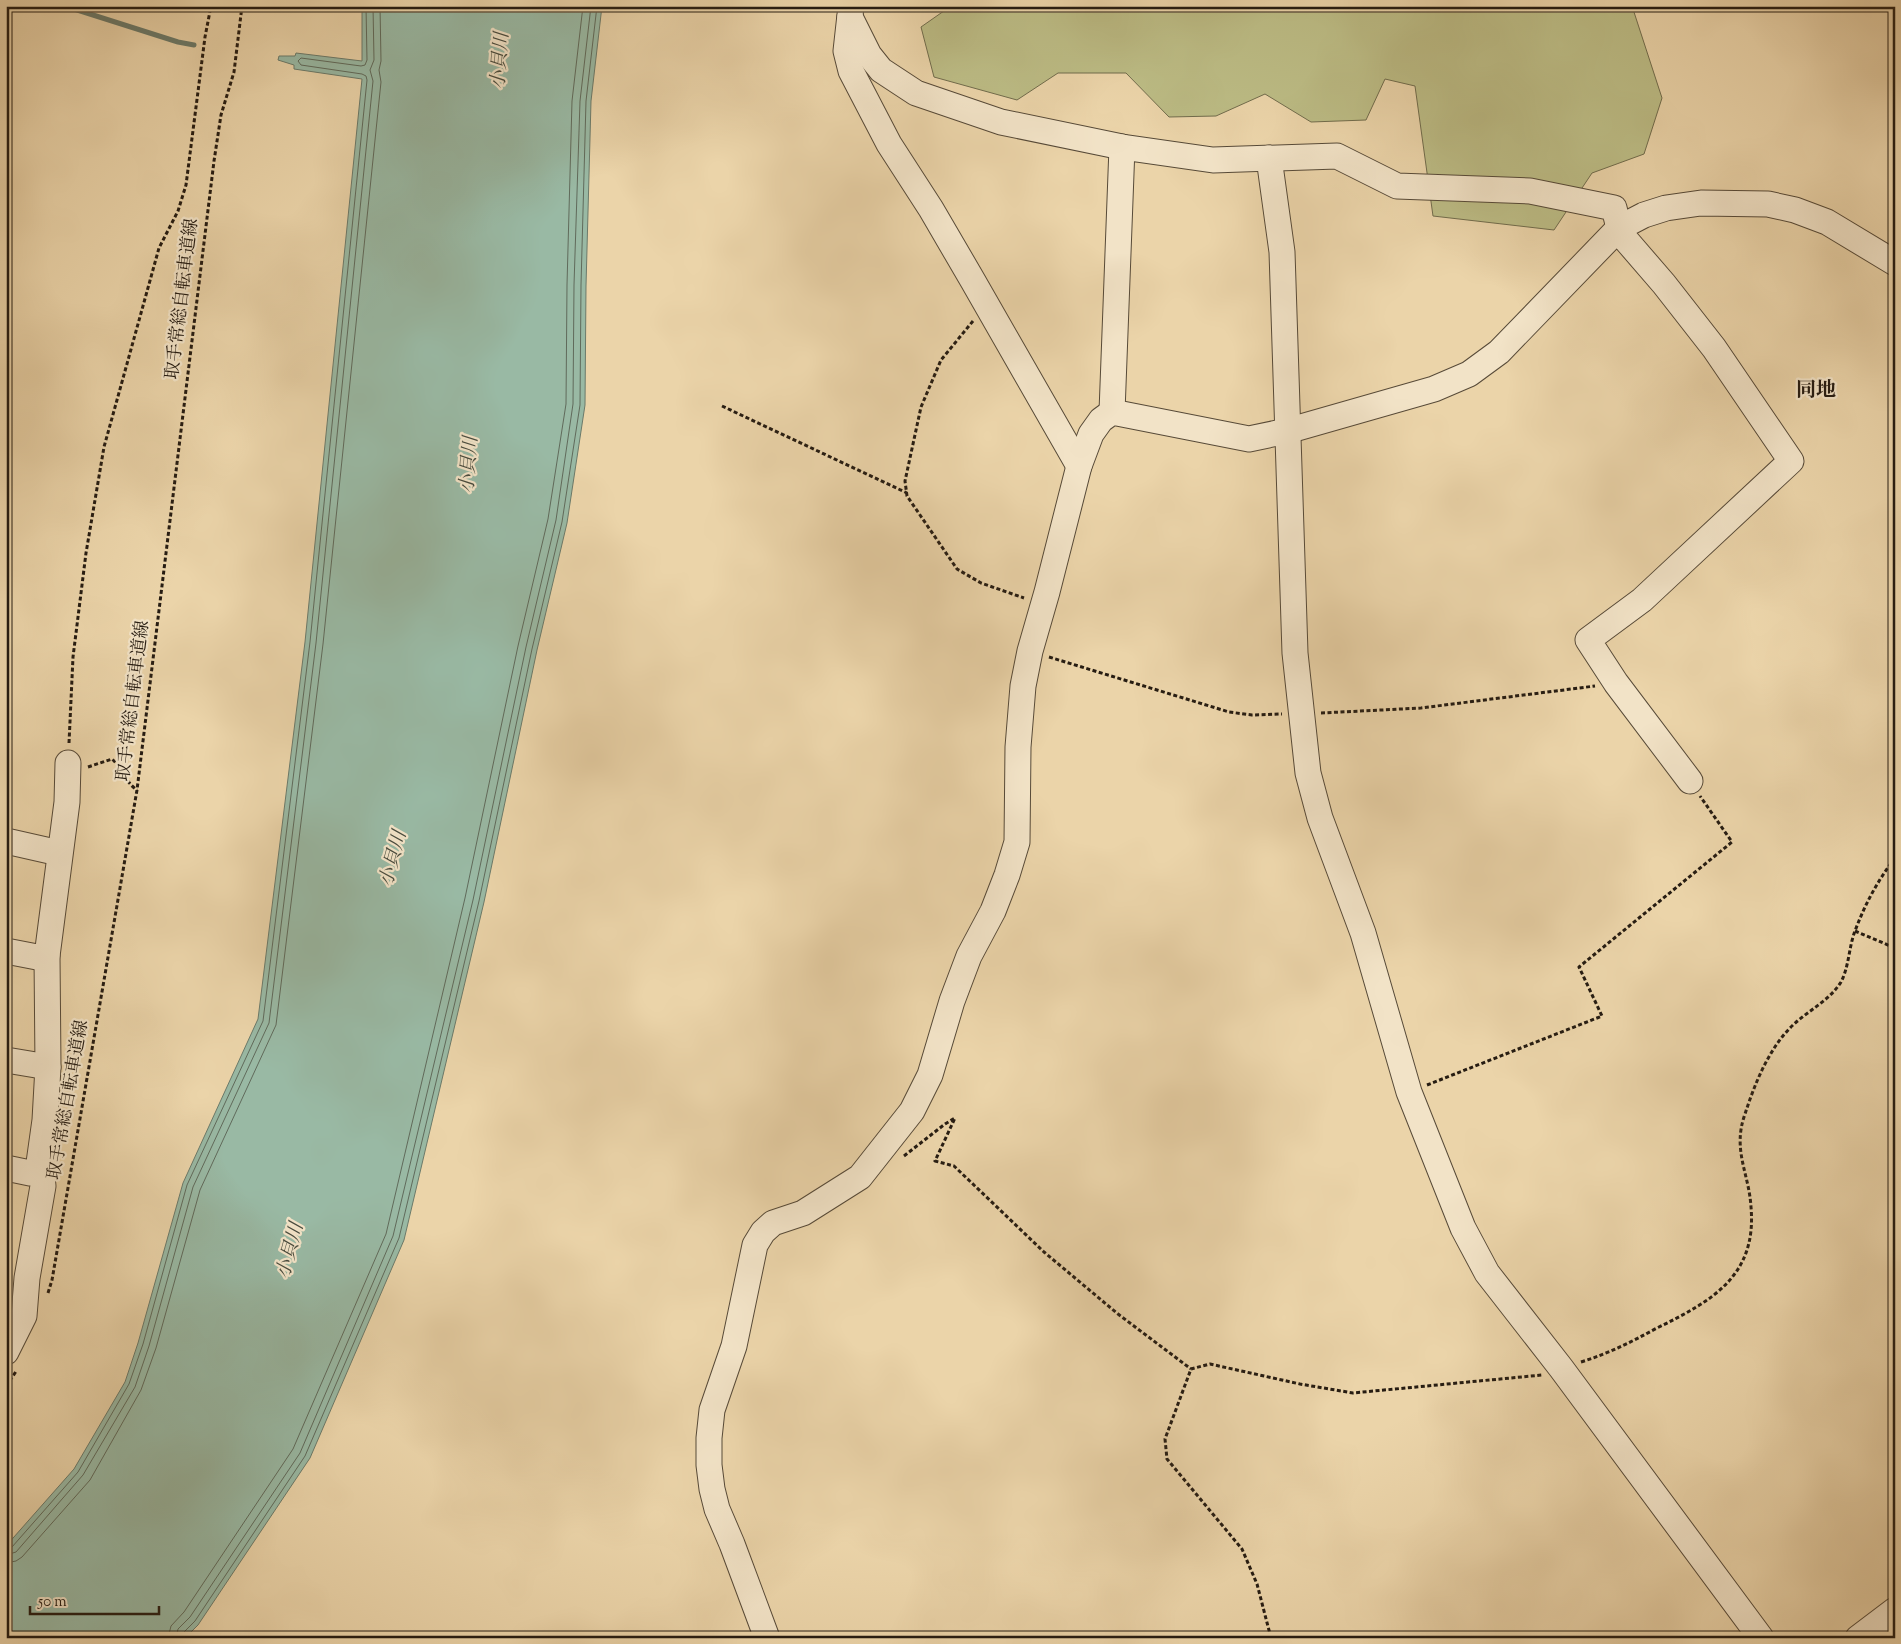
<svg xmlns="http://www.w3.org/2000/svg" width="1901" height="1644" viewBox="0 0 1901 1644" font-family="'Sorts Mill Goudy','Noto Serif JP',serif">
	<style>
		.green { fill: #bcbc85; stroke: #716c4c }
		.water { fill: #99b9a4; stroke: #6b7a6a }
		.lines { fill: none; stroke-linecap: round; stroke-linejoin: round }
		.shore { stroke: #606a5b; stroke-width: 1 }
		.stream { stroke: #6b7a6a; stroke-width: 5 }
		.minor-casing { stroke: #574a38; stroke-width: 27 }
		.path { stroke: #261c12; stroke-width: 3; stroke-dasharray: 4 2.5; stroke-linecap: butt }
		.minor { stroke: #f2e3c7; stroke-width: 25 }
		.labels { text-anchor: middle; dominant-baseline: central; stroke-width: 4.5; stroke-linejoin: round; paint-order: stroke }
		.street-label { font-size: 18px; fill: #261c12; stroke: #f2e3c7 }
		.water-label { font-size: 19px; font-style: italic; fill: #484b3e; stroke: #f2e3c7 }
		.quarter-label { font-size: 20px; font-weight: bold; fill: #261c12; stroke: #f2e3c7 }
	</style>
	<rect width="100%" height="100%" fill="#ebd4a9"/>
	<filter id="stains"><feTurbulence type="fractalNoise" baseFrequency=".004" numOctaves="4"/><feColorMatrix values="0 0 0 0 .2 0 0 0 0 .09 0 0 0 0 .02 0 0 0 .5 -.17"/></filter>
	<radialGradient id="worn" r=".72"><stop offset=".6" stop-color="#630" stop-opacity="0"/><stop offset="1" stop-color="#630" stop-opacity=".3"/></radialGradient>
	<!-- green -->
	<polygon class="green" points="951,6 1632,6 1662,98 1644,154 1592,173 1554,230 1433,216 1415,86 1385,79 1366,120 1311,122 1265,94 1216,116 1169,117 1126,73 1058,73 1017,100 934,77 921,27"/>
	<!-- water -->
	<polygon class="water" points="362,6 602,6 591,101 586,286 585,405 567,523 537,650 484,902 404,1240 310,1458 198,1625 185,1638 6,1638 6,1546 74,1469 125,1382 138,1343 183,1183 258,1019 305,642 362,79 294,69 294,65 278,60 279,56 295,56 296,53 362,61"/>
	<g class="lines">
		<!-- shore -->
		<g class="shore">
			<polyline points="6,1549 12,1547 78,1472 129,1384 143,1344 187,1185 263,1021 310,642 367,80 366,76 362,74 301,65 298,61 301,58 361,66 365,65 367,60 366,6"/>
			<polyline points="6,1555 16,1552 83,1475 135,1387 149,1346 193,1187 269,1023 316,643 373,81 370,70 374,60 373,6"/>
			<polyline points="6,1563 16,1561 22,1557 90,1480 141,1390 156,1348 200,1190 276,1025 323,644 381,82 379,70 381,61 380,6"/>
			<polyline points="168,1638 171,1626 184,1612 293,1449 386,1234 465,898 518,646 548,519 566,404 567,285 572,101 583,6"/>
			<polyline points="176,1638 178,1629 190,1617 300,1453 393,1236 473,900 526,647 556,520 573,404 574,285 580,101 591,6"/>
			<polyline points="182,1638 183,1633 195,1621 305,1456 399,1238 479,901 532,649 562,522 580,405 581,285 586,101 597,6"/>
		</g>
		<!-- stream -->
		<polyline class="stream" points="71,8 178,42 194,45"/>
		<defs>
			<g id="minor">
				<polyline points="851,6 846,51 851,71 889,144 931,209 973,281 1079,466"/>
				<polyline points="850,17 869,55 881,70 916,93 1001,122 1122,147"/>
				<polyline points="1269,158 1282,252 1295,653 1308,773 1320,818 1363,933 1409,1092 1463,1228 1487,1273 1561,1368 1761,1638"/>
				<polyline points="1112,412 1122,147 1213,160 1337,156 1397,186 1530,191 1614,208 1619,228 1626,240 1664,284 1714,348 1791,461 1642,600 1588,640 1616,683 1690,781"/>
				<polyline points="6,841 59,853"/>
				<polyline points="6,951 37,957 47,956"/>
				<polyline points="6,1060 48,1067"/>
				<polyline points="6,1168 30,1173 38,1170"/>
				<polyline points="6,1352 24,1316 27,1278 43,1186 42,1176 38,1170 45,1120 48,1067 47,956 67,802 68,763"/>
				<polyline points="767,1638 732,1544 717,1509 712,1489 709,1465 709,1438 712,1410 734,1346 755,1245 763,1232 773,1223 803,1213 860,1177 912,1111 930,1075 952,1001 969,956 993,911 1007,875 1017,842 1018,747 1023,686 1030,651 1047,592 1079,466 1091,434 1101,420 1112,412 1249,439 1287,431 1434,389 1469,374 1499,352 1619,228 1644,215 1666,208 1701,203 1768,204 1795,210 1827,222 1895,263"/>
				<polyline points="1858,1638 1895,1610"/>
			</g>
		</defs>
		<!-- minor casing -->
		<use href="#minor" class="minor-casing"/>
		<!-- path -->
		<g class="path">
			<polyline points="973,321 941,360 921,407 905,481 907,496 957,569 981,583 1024,598"/>
			<polyline points="722,406 907,493"/>
			<polyline points="1049,657 1229,712 1252,715 1282,714"/>
			<polyline points="1321,713 1421,708 1595,686"/>
			<polyline points="69,743 73,657 86,553 104,447 159,248 178,211 186,185 205,37 211,6"/>
			<path d="M88,767L112,759C122,768 126,783 137,790"/>
			<polyline points="1855,931 1895,948"/>
			<polyline points="1427,1085 1602,1016 1579,967 1732,842 1700,796"/>
			<polyline points="904,1156 945,1124 955,1118 935,1161 954,1166 1044,1252 1118,1314 1191,1369"/>
			<polyline points="48,1293 52,1280 137,790 214,161 221,115 234,72 242,6"/>
			<path d="M1581,1362C1610,1353 1631,1342 1657,1328C1712,1301 1757,1276 1751,1207C1749,1173 1732,1150 1745,1114C1755,1083 1769,1048 1793,1025C1809,1010 1830,1000 1841,982C1849,967 1849,946 1855,931C1865,904 1878,880 1895,858"/>
			<polyline points="6,1386 17,1370"/>
			<polyline points="1271,1638 1257,1584 1242,1549 1167,1459 1165,1439 1191,1369 1210,1364 1300,1384 1353,1393 1542,1375"/>
		</g>
		<!-- minor -->
		<use href="#minor" class="minor"/>
	</g>
	<g class="labels">
		<!-- street labels -->
		<g class="street-label">
			<text transform="translate(183 299) rotate(-83)">取手常総自転車道線</text>
			<text transform="translate(134 701) rotate(-83)">取手常総自転車道線</text>
			<text transform="translate(69 1100) rotate(-80)">取手常総自転車道線</text>
		</g>
		<!-- water labels -->
		<g class="water-label">
			<text transform="translate(501 61) rotate(-86)">小貝川</text>
			<text transform="translate(470 465) rotate(-86)">小貝川</text>
			<text transform="translate(394 859) rotate(-75)">小貝川</text>
			<text transform="translate(291 1251) rotate(-75)">小貝川</text>
		</g>
		<!-- quarter labels -->
		<g class="quarter-label">
			<text x="1816" y="391">同地</text>
		</g>
	</g>
	<!-- margin -->
	<rect width="1901" height="1644" fill="none" stroke="#ebd4a9" stroke-width="25"/>
	<rect x="8" y="8" width="1886" height="1629" fill="none" stroke="#261c12" stroke-width="2.5"/>
	<rect x="12" y="12" width="1876" height="1619" fill="none" stroke="#261c12"/>
	<!-- scale -->
	<path d="M30 1606v8h129v-8" fill="none" stroke="#261c12" stroke-width="2.5"/>
	<text x="38" y="1606" font-size="15" fill="#261c12" stroke="#f2e3c7" stroke-width="4" paint-order="stroke">50 m</text>
	<rect width="100%" height="100%" filter="url(#stains)"/>
	<rect width="100%" height="100%" fill="url(#worn)"/>
</svg>
